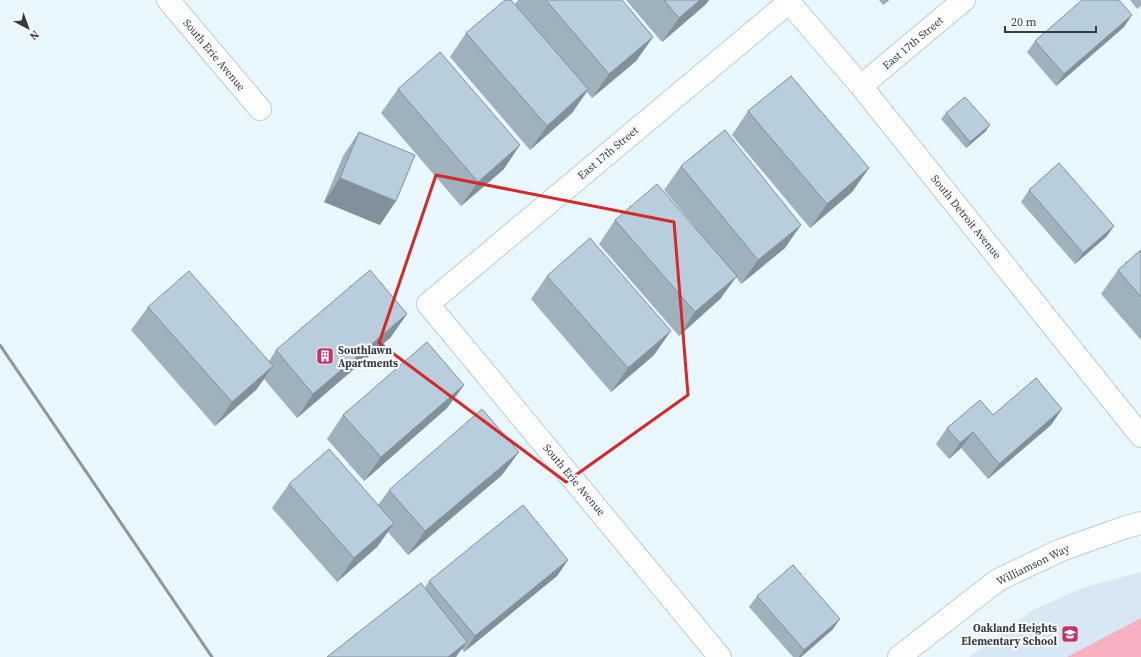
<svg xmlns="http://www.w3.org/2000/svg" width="1141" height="657" viewBox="0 0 1141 657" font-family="'Source Serif 4',serif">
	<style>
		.built { fill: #d7e8f4 }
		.green { fill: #f7b1c2 }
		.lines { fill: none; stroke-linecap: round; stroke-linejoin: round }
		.minor-casing { stroke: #b8cedc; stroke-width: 24 }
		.minor { stroke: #fff; stroke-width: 22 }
		.rail { stroke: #8b969d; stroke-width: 3 }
		.wall { fill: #9eb1bd }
		.shaded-wall { fill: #81909a }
		.building { fill: #b8cedc; stroke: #81909a }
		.marked { fill: none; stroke: #d62828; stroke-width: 3; stroke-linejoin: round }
		.labels { text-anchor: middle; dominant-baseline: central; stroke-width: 4; stroke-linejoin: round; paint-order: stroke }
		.street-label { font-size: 11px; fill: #343d43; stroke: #fff }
		.poi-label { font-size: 11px; font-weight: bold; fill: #343d43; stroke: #fff; text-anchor: start }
	</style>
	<rect width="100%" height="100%" fill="#e9f7ff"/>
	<!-- built -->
	<polygon class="built" points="1141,572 1141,657 969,657 1031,611 1082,588"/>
	<!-- green -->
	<polygon class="green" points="1141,618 1141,657 1067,657"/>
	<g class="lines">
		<defs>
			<g id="minor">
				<polyline points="168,0 260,109"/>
				<polyline points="787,0 861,86 1141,436"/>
				<polyline points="861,86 964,0"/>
				<polyline points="720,657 428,304 789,2"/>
				<polyline points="899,657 998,580 1061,550 1126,527 1141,523"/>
			</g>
		</defs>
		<!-- minor casing -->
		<use href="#minor" class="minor-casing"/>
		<!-- minor -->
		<use href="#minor" class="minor"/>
		<!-- rail -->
		<polyline class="rail" points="0,345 212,657"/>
	</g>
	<!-- wall -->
	<g class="wall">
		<polygon points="518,0 622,0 653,37 636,61 592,98 587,92 572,113 530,150 450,57 466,33 515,4"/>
		<polygon points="626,0 709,0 705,5 662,42"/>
		<polygon points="879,0 889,0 883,5"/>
		<polygon points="1130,0 1141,0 1141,6 1137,9"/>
		<polygon points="1124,27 1056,86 1027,52 1035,41"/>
		<polygon points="398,89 504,169 461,206 381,113"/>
		<polygon points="748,111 869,168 852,192 810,228 732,135"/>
		<polygon points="946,113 986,131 966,148 941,119"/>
		<polygon points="359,132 380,225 324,202 343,156"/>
		<polygon points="681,166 785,248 741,284 736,277 720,299 679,336 599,244 615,220 695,227 664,190"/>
		<polygon points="1029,190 1114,226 1106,237 1075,264 1021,202"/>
		<polygon points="1141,250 1141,340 1101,294 1118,270"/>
		<polygon points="547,276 654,355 611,392 531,299"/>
		<polygon points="148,307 269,361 276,350 407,314 390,338 297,418 264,379 256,390 215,426 131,330"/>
		<polygon points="464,385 447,408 364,481 327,439 343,415"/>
		<polygon points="1062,409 1051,425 988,479 961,448 949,459 936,444 947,428 993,415"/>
		<polygon points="502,475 408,555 388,532 377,547 337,582 272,508 289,484 378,505 389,490"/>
		<polygon points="568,560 557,576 464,652 425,588 429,581"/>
		<polygon points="757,596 840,619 832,630 801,657 793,657 749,607"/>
	</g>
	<!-- shaded-wall -->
	<g class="shaded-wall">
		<polygon points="700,0 709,0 705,5 662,42 679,18"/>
		<polygon points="887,0 889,0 883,5"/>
		<polygon points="1132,15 1124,27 1056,86 1064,74"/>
		<polygon points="653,37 636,61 592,98 609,74"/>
		<polygon points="588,89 572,113 530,150 547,126"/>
		<polygon points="990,125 986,131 966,148 970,142"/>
		<polygon points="520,145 504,169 461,206 478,182"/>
		<polygon points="869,168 852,192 810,228 827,204"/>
		<polygon points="340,178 396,201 380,225 324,202"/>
		<polygon points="801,225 785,248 741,284 758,260"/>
		<polygon points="1114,226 1106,237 1075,264 1083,253"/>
		<polygon points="737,276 720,299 679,336 695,312"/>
		<polygon points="407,314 390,338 297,418 313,394"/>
		<polygon points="671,331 654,355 611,392 628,368"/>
		<polygon points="273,366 256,390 215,426 232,402"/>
		<polygon points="464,385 447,408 364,481 381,457"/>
		<polygon points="1062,409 1051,425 988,479 999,464"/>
		<polygon points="973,432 961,448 949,459 960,443"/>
		<polygon points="519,452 502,475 408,555 425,531"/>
		<polygon points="394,523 377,547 337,582 354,558"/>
		<polygon points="568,560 557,576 464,652 475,636"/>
		<polygon points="840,619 832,630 801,657 799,657 804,650"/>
		<polygon points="467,642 456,657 448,657"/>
	</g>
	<!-- building -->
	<g class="building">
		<polygon points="505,0 511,0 588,89 547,126 466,33"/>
		<polygon points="546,0 622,0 653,37 609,74"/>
		<polygon points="664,0 700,0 679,18"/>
		<polygon points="1082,0 1119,0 1132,15 1064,74 1035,41"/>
		<polygon points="440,52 520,145 478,182 398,89"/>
		<polygon points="791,76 869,168 827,204 748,111"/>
		<polygon points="965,97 990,125 970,142 946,113"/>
		<polygon points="725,130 801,225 758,260 681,166"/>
		<polygon points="359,132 415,155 396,201 340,178"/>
		<polygon points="1059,163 1114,226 1083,253 1029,190"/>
		<polygon points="657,184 737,276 695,312 615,220"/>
		<polygon points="590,238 671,331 628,368 547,276"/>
		<polygon points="1141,250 1141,297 1118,270"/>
		<polygon points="370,270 407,314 313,394 276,350"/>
		<polygon points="189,271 273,366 232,402 148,307"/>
		<polygon points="427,342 464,385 381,457 343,415"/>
		<polygon points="1036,378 1062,409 999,464 973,432 960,443 947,428 980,400 993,415"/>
		<polygon points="482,409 519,452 425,531 389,490"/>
		<polygon points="329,449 394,523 354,558 289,484"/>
		<polygon points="523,505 568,560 475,636 429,581"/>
		<polygon points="793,565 840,619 804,650 757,596"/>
		<polygon points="421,583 467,642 448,657 327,657"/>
	</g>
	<!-- marked area -->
	<path class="marked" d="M436,175L674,222L688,395L566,482L379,343Z"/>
	<!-- icons -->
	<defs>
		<symbol id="building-square" viewBox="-11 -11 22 22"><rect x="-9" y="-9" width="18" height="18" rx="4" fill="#c13468" stroke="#fff"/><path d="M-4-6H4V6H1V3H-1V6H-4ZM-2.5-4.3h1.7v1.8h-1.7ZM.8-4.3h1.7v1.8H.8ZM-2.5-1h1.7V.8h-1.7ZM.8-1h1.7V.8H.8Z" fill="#fff"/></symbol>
		<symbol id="school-square" viewBox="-11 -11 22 22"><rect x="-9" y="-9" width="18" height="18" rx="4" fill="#c13468" stroke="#fff"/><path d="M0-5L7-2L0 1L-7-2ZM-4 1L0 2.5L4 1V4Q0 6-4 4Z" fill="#fff"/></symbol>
	</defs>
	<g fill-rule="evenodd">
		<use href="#building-square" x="315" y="346" width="20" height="20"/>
		<use href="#school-square" x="1060" y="624" width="20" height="20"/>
	</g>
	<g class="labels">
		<!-- street labels -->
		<g class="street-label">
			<text transform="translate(913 43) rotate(-40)">East 17th Street</text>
			<text transform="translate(214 55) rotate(50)">South Erie Avenue</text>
			<text transform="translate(608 153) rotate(-40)">East 17th Street</text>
			<text transform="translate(966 217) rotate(51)">South Detroit Avenue</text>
			<text transform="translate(574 480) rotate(50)">South Erie Avenue</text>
			<text transform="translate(1033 565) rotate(-26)">Williamson Way</text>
		</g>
		<!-- poi labels -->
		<g class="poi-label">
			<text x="338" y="350">Southlawn<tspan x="338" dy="13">Apartments</tspan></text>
			<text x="1057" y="628" text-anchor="end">Oakland Heights<tspan x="1057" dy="13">Elementary School</tspan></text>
		</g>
	</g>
	<!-- north arrow -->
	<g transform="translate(28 28) rotate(139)" stroke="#ffffff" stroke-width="3" paint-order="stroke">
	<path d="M0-3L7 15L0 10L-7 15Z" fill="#343d43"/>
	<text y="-6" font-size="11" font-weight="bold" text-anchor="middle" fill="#343d43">N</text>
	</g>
	<!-- scale -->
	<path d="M1005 26v6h91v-6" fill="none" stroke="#343d43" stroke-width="2"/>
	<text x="1011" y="26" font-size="12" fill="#343d43" stroke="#ffffff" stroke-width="3" paint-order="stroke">20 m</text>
</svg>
